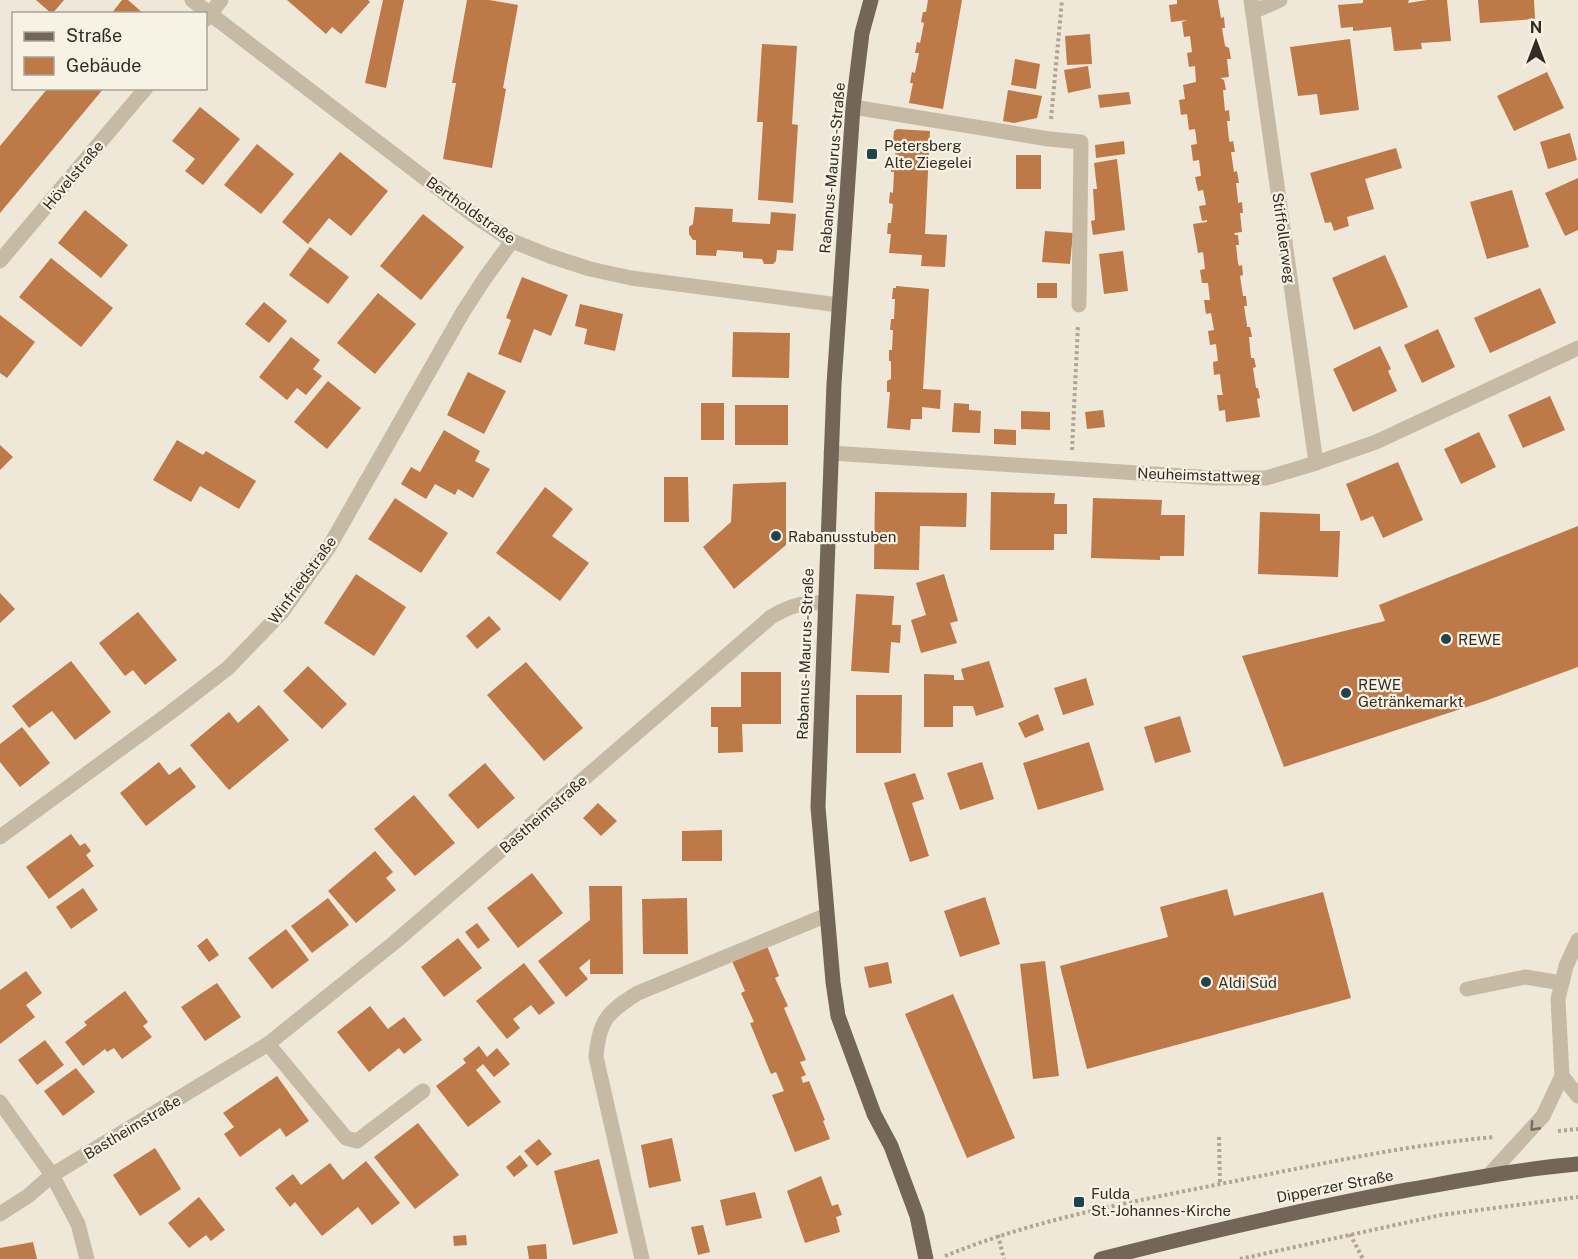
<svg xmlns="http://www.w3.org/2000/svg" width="1578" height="1259" viewBox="0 0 1578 1259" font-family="'Public Sans',sans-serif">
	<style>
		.building { fill: #bd7948 }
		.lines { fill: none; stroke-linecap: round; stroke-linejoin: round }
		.path { stroke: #b1a490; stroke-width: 4; stroke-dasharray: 3 3; stroke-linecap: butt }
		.minor { stroke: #c6baa5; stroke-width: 15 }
		.major { stroke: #736658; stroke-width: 15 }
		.oneway { stroke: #756c5f }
		.poi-dot { fill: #1f4450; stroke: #f7f2e4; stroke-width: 2 }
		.labels { text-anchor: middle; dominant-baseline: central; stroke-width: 4.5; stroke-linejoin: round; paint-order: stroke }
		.poi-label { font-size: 15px; fill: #322c26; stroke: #f7f2e4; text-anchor: start }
		.street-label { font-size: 15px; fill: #322c26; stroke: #f7f2e4 }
	</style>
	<rect width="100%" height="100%" fill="#efe8d8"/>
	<!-- building -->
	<g class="building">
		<polygon points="36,0 64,0 52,14"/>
		<polygon points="122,0 128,0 144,14 111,14"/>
		<polygon points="287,0 368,0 370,2 341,34 332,27 326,34"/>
		<polygon points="383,0 404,0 386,88 365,83"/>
		<polygon points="467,0 489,0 518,5 503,88 506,89 492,168 443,159 456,83 452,83"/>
		<polygon points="928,0 962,0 943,109 909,103 913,83 910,83 912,72 915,73 919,53 915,53 917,42 920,43 924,23 921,22 923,12 926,12"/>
		<polygon points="1177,0 1218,0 1221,18 1224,17 1225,28 1222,28 1225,46 1229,48 1231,59 1227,59 1229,77 1220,78 1224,80 1226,90 1223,90 1225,111 1229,110 1230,121 1227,121 1229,140 1230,142 1233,141 1235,152 1231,152 1234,172 1237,171 1239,183 1236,183 1238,201 1238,203 1242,202 1243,213 1240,213 1242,232 1234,233 1235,235 1238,235 1239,245 1236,245 1238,263 1239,266 1242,265 1243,275 1240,276 1243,296 1246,296 1247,306 1244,306 1247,325 1247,327 1250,327 1252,337 1249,337 1251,358 1254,358 1256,367 1253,368 1256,388 1258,388 1260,398 1257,399 1260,417 1226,422 1225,410 1219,411 1217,395 1223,395 1222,391 1220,374 1214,375 1213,362 1218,361 1216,344 1210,345 1208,331 1214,330 1211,313 1206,314 1204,300 1210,300 1208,283 1202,283 1200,270 1205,269 1203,252 1198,253 1193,224 1207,222 1207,220 1202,221 1199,206 1206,205 1203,190 1198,191 1195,177 1201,176 1199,160 1193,161 1191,145 1197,144 1195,129 1189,130 1187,114 1181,115 1179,100 1185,99 1183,85 1196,82 1195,66 1189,67 1187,53 1192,52 1190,36 1184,37 1182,22 1187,20 1171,22 1169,5 1177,4"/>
		<polygon points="1363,0 1409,0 1408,3 1427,0 1447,0 1451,41 1421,43 1422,49 1394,51 1391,27 1353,31 1353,27 1341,28 1338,5 1363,3"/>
		<polygon points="1478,0 1534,0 1535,19 1480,23"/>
		<polygon points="1090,34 1092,64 1067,65 1065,36"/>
		<polygon points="1350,39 1359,110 1320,115 1317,94 1298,96 1290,47"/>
		<polygon points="762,44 797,46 792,124 798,125 793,203 758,200 763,122 757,122"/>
		<polygon points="1015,59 1040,64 1036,89 1011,85"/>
		<polygon points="1088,66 1091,88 1068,93 1064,70"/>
		<polygon points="1547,72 1564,108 1514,131 1497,96"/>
		<polygon points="48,88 104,88 0,213 0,146"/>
		<polygon points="1008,90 1042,96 1037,118 1014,123 1003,121"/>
		<polygon points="1129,92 1131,104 1100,108 1098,95"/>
		<polygon points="200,107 240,139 203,185 185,171 195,159 172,141"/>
		<polygon points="897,129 930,131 925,234 947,235 945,267 921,266 922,255 889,253 891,234 887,234 888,223 891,223 893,204 889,203 890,192 893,193 894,172 891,172 892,161 895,162 895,160 896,141 893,141 894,131"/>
		<polygon points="1570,133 1577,160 1548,169 1540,142"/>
		<polygon points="1124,141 1125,154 1096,158 1095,145"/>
		<polygon points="257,144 294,174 261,214 224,185"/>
		<polygon points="1396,148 1402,168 1365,179 1374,209 1347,217 1349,226 1334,231 1331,222 1325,223 1310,173"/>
		<polygon points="340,152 388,191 351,236 329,218 308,244 282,222"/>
		<rect x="1016" y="155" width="25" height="34"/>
		<polygon points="1117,159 1125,230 1093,235 1091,221 1095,220 1093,189 1097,189 1094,163"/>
		<polygon points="1578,178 1578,230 1565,236 1545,193"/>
		<polygon points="1512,190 1529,247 1487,259 1470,202"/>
		<polygon points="695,207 733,209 732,222 770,224 771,212 796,214 793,251 777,250 776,261 773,264 764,264 762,259 743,258 743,252 717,250 716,256 696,255 696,240 693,240 689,234 689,227 693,224"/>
		<polygon points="85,210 128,245 101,278 58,243"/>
		<polygon points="423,214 464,247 421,300 380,266"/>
		<polygon points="1045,231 1073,233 1070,264 1042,262"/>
		<polygon points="310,247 349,277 328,304 289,275"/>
		<polygon points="1123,251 1128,291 1104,294 1099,254"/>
		<polygon points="1385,255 1408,307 1354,330 1332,278"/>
		<polygon points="51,258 113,308 81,347 19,297"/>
		<polygon points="522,277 568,295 551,336 534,329 521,363 498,354 511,320 506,318"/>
		<rect x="1037" y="283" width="20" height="15"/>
		<polygon points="896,286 929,289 923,389 941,390 940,409 922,407 922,419 911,419 910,430 887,428 890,392 887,392 887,381 891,379 891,361 889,361 889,350 892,350 893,330 890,330 891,319 894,319 895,299 892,299 893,288 896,288"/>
		<polygon points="1540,288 1556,323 1490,353 1474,318"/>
		<polygon points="378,293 416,324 375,374 337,343"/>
		<polygon points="264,302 287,321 269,343 245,324"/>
		<polygon points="580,304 623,314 615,351 584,344 587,329 575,326"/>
		<polygon points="0,315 35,342 7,378 0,373"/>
		<polygon points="1438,329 1455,367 1422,383 1404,345"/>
		<polygon points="733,332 790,333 789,378 732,377"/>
		<polygon points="291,337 320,360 313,369 322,376 306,395 297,388 287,400 259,377"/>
		<polygon points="1380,346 1391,369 1388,371 1397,391 1353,412 1333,369"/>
		<polygon points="468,372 506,391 484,434 447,415"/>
		<polygon points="328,381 361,408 327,449 294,422"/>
		<polygon points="1550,396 1565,430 1523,448 1508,415"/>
		<rect x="701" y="403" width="23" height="37"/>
		<polygon points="954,403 969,404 969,410 981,411 980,433 952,432"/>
		<rect x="735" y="405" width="53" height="40"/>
		<polygon points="1103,410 1105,427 1087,429 1085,412"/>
		<polygon points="1021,411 1050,412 1050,430 1021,429"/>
		<polygon points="994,429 1016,430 1016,445 994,444"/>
		<polygon points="444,430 480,451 475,461 490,469 473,498 458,489 455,495 435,484 426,499 401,484 411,467 420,472"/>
		<polygon points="1479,432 1496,467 1461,484 1444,449"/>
		<polygon points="177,440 203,455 206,451 256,481 239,509 200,486 191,502 153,480"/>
		<polygon points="0,445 13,457 0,470"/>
		<polygon points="1398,462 1423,520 1383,538 1373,516 1361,521 1346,484"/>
		<polygon points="664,477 688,477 689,522 664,522"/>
		<polygon points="786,482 786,545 734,589 703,547 731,522 733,484"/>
		<polygon points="545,487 573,509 552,536 589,563 560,601 496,553"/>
		<polygon points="875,492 967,493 966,527 920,526 919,570 874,569"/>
		<polygon points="991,492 1055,493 1054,504 1067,504 1067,534 1054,534 1054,550 990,550"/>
		<polygon points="395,498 448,533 421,573 368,539"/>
		<polygon points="1093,498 1162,500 1161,515 1185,515 1184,556 1160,556 1160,560 1091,558"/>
		<polygon points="1260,512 1320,514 1320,531 1340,531 1338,577 1258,574"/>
		<polygon points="1578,526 1578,667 1485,701 1284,767 1242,656 1385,621 1379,605"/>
		<polygon points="356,574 406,607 374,656 324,623"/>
		<polygon points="944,574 958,621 950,623 957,643 921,653 911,620 926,615 916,583"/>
		<polygon points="0,593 15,609 0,623"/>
		<polygon points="856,594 894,596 892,625 901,625 900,643 891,642 889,673 851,671"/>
		<polygon points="138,612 177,660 145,685 133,670 125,676 99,643"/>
		<polygon points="489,616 501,629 477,649 466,636"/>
		<polygon points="71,661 111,712 75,740 52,711 29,728 12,706"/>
		<polygon points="989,661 1004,707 976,716 973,706 953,706 953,727 924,727 924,674 954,675 954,680 964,680 961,669"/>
		<polygon points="526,662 583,728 544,761 487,695"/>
		<polygon points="308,666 347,704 322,729 283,691"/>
		<polygon points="741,672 781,672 781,724 742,724 743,752 718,753 718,727 711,727 711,707 741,707"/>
		<polygon points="1086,678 1094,705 1063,715 1054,688"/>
		<polygon points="856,695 902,695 901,753 856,753"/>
		<polygon points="259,705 289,740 229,790 190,745 229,712 238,723"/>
		<polygon points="1038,714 1044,730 1025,738 1018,723"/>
		<polygon points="1180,716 1191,752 1155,763 1144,727"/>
		<polygon points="22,727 50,763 20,787 0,762 0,744"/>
		<polygon points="1089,742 1104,790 1038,810 1023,763"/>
		<polygon points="159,762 169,775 180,767 196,787 146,826 120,793"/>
		<polygon points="982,762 994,799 960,810 947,773"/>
		<polygon points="485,763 515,798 478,829 448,795"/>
		<polygon points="915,773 924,799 912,803 929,856 910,862 884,783"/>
		<polygon points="414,795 455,843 415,876 374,829"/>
		<polygon points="598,803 617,821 601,836 583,818"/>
		<polygon points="722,830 722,861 682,861 682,831"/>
		<polygon points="71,834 80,846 85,843 91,851 86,855 94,866 49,899 26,867"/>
		<polygon points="375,851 393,872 386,878 396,890 356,923 328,891"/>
		<polygon points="532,873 563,913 518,948 487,908"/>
		<polygon points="589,886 622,886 623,974 590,974 590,959 579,968 588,979 566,997 538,961 590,920"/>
		<polygon points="83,888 98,910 71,929 56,907"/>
		<polygon points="1227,889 1234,916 1323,892 1351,998 1087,1069 1060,966 1168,937 1160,907"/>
		<polygon points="985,897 1000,944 960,957 944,911"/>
		<polygon points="328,898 349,925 312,953 291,926"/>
		<polygon points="687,898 688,954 643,954 642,899"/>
		<polygon points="477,923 490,940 478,949 465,932"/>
		<polygon points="286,929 309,960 272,989 248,958"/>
		<polygon points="207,938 219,955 209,962 197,946"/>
		<polygon points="458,938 482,968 444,997 421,967"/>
		<polygon points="767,946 779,976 775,978 788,1006 784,1008 806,1060 800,1062 806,1075 801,1077 803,1083 809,1081 825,1120 823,1121 830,1139 795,1152 772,1095 784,1091 776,1072 771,1074 750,1023 754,1022 741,993 745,991 732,961"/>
		<polygon points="1045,961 1059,1076 1033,1079 1020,964"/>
		<polygon points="888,962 892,983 869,988 864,967"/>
		<polygon points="524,963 555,1003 539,1015 531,1005 513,1019 520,1028 507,1039 476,1001"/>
		<polygon points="26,971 42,993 26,1005 35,1017 0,1044 0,990"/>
		<polygon points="217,983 241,1017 205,1041 181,1007"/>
		<polygon points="125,991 148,1022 143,1026 152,1037 122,1059 114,1048 107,1052 105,1049 83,1066 65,1042 87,1025 84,1022"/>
		<polygon points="953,994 1015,1138 967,1158 905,1014"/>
		<polygon points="370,1006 388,1029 404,1017 422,1040 404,1054 399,1048 369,1072 337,1032"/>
		<polygon points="45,1040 64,1065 37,1085 18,1060"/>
		<polygon points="479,1046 487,1057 497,1048 510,1064 494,1077 483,1064 476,1070 501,1102 468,1127 436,1086 466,1063 463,1059"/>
		<polygon points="76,1068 95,1092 63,1116 44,1091"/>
		<polygon points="277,1076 309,1121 286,1137 280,1128 240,1157 224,1134 234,1127 223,1113"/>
		<polygon points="418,1123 459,1175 415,1209 374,1157"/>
		<polygon points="672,1138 681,1181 649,1188 641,1145"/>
		<polygon points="539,1139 552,1154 537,1166 524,1151"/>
		<polygon points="155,1148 181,1189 140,1216 113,1175"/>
		<polygon points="520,1155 528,1166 514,1177 506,1167"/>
		<polygon points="599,1159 618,1233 573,1245 554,1171"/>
		<polygon points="366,1161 400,1203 372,1225 358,1207 322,1236 295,1202 290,1207 275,1188 293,1174 301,1185 330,1163 343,1180"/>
		<polygon points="821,1176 832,1206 838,1204 842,1215 836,1217 840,1232 805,1243 787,1191"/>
		<polygon points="755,1192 762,1218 726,1226 720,1200"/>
		<polygon points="199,1197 225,1230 211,1241 206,1235 189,1248 168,1223"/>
		<polygon points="703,1225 710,1252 698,1255 691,1227"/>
		<polygon points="466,1235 467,1245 454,1246 453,1236"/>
		<polygon points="33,1242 37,1259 0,1259 0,1248"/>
		<polygon points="546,1244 547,1259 529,1259 527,1246"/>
	</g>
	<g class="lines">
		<!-- path -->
		<g class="path">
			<polyline points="1051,119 1062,0"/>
			<polyline points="1072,450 1078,325"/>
			<polyline points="1558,1131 1578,1129"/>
			<polyline points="1219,1137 1220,1184"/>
			<polyline points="1350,1234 1363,1259"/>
			<polyline points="998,1235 1004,1259"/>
			<path d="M945,1256C1038,1218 1137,1201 1235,1181C1321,1164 1406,1145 1494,1137"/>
			<polyline points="1240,1259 1441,1215 1578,1197"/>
		</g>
		<!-- minor -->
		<g class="minor">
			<polyline points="192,0 473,215 512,241 550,256 590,269 631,278 839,305"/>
			<polyline points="1251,0 1316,463"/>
			<polyline points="1253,12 1280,0"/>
			<polyline points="206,19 221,0"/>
			<polyline points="853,107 1049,139 1081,142 1079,305"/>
			<polyline points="0,261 146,88"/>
			<polyline points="831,453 1215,478 1266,478 1316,463 1376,442 1578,348"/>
			<polyline points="0,837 171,712 228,668 282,612 329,547 463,312 485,278 512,241"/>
			<polyline points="1467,989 1525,977 1562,983"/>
			<polyline points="268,1044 346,1138 357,1141 423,1091"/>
			<polyline points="1562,1076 1578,1096"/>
			<polyline points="0,1102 52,1175 78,1224 87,1259"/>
			<polyline points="1489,1175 1543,1116 1562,1076 1558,999 1566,966 1578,940"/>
			<path d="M0,1214L28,1196L52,1175L268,1044L395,942L771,617C789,606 803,602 824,603"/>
			<path d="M642,1259L596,1057C599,1021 607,1012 638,993L827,915"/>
		</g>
		<!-- major -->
		<g class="major">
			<polyline points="871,0 862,33 853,107 834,384 818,807 833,982 838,1016 874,1114 891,1146 917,1216 926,1259"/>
			<path d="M1101,1259C1203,1233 1304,1209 1407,1190C1464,1180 1520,1169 1578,1164"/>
		</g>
	</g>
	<!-- one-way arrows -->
	<defs><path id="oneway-chevron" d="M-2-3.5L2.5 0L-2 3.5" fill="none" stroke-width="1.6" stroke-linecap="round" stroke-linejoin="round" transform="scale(1.5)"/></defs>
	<use class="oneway" href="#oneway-chevron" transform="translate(1534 1127) rotate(132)"/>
	<!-- markers -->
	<g class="poi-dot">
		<rect x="866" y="148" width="12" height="12" rx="3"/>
		<circle cx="776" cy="536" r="6"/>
		<circle cx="1446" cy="639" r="6"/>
		<circle cx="1346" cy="693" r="6"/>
		<circle cx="1206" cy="982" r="6"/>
		<rect x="1073" y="1196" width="12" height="12" rx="3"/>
	</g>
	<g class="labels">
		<!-- poi labels -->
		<g class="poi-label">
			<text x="884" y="145">Petersberg<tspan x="884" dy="17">Alte Ziegelei</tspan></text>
			<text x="788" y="536">Rabanusstuben</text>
			<text x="1458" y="639">REWE</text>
			<text x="1358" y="684">REWE<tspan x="1358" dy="17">Getränkemarkt</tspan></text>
			<text x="1218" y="982">Aldi Süd</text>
			<text x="1091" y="1193">Fulda<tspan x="1091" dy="17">St.-Johannes-Kirche</tspan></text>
		</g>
		<!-- street labels -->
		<g class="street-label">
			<text transform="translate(832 168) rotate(-85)">Rabanus-Maurus-Straße</text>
			<text transform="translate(73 175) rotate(-50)">Hövelstraße</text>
			<text transform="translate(471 210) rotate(35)">Bertholdstraße</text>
			<text transform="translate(1284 238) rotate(82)">Stiffollerweg</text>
			<text transform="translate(1199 475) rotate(2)">Neuheimstattweg</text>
			<text transform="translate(302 580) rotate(-54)">Winfriedstraße</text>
			<text transform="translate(805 654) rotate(-88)">Rabanus-Maurus-Straße</text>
			<text transform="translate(543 814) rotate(-41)">Bastheimstraße</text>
			<text transform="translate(132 1127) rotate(-31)">Bastheimstraße</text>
			<text transform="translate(1335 1186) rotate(-11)">Dipperzer Straße</text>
		</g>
	</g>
	<!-- legend -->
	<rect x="12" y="12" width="195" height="78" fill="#f7f2e4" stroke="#a8a398" stroke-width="1.5"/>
	<rect x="24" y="32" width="30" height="9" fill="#736658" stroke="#a8a398" stroke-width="1.5"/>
	<text x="66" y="42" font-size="18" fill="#322c26">Straße</text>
	<rect x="24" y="57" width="30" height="18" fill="#bd7948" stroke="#a8a398" stroke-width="1.5"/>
	<text x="66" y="72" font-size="18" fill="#322c26">Gebäude</text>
	<!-- north arrow -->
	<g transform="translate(1536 42)" stroke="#f7f2e4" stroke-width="4.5" paint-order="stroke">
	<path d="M0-4.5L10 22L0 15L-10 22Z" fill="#322c26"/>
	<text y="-9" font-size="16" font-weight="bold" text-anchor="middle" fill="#322c26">N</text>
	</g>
</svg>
